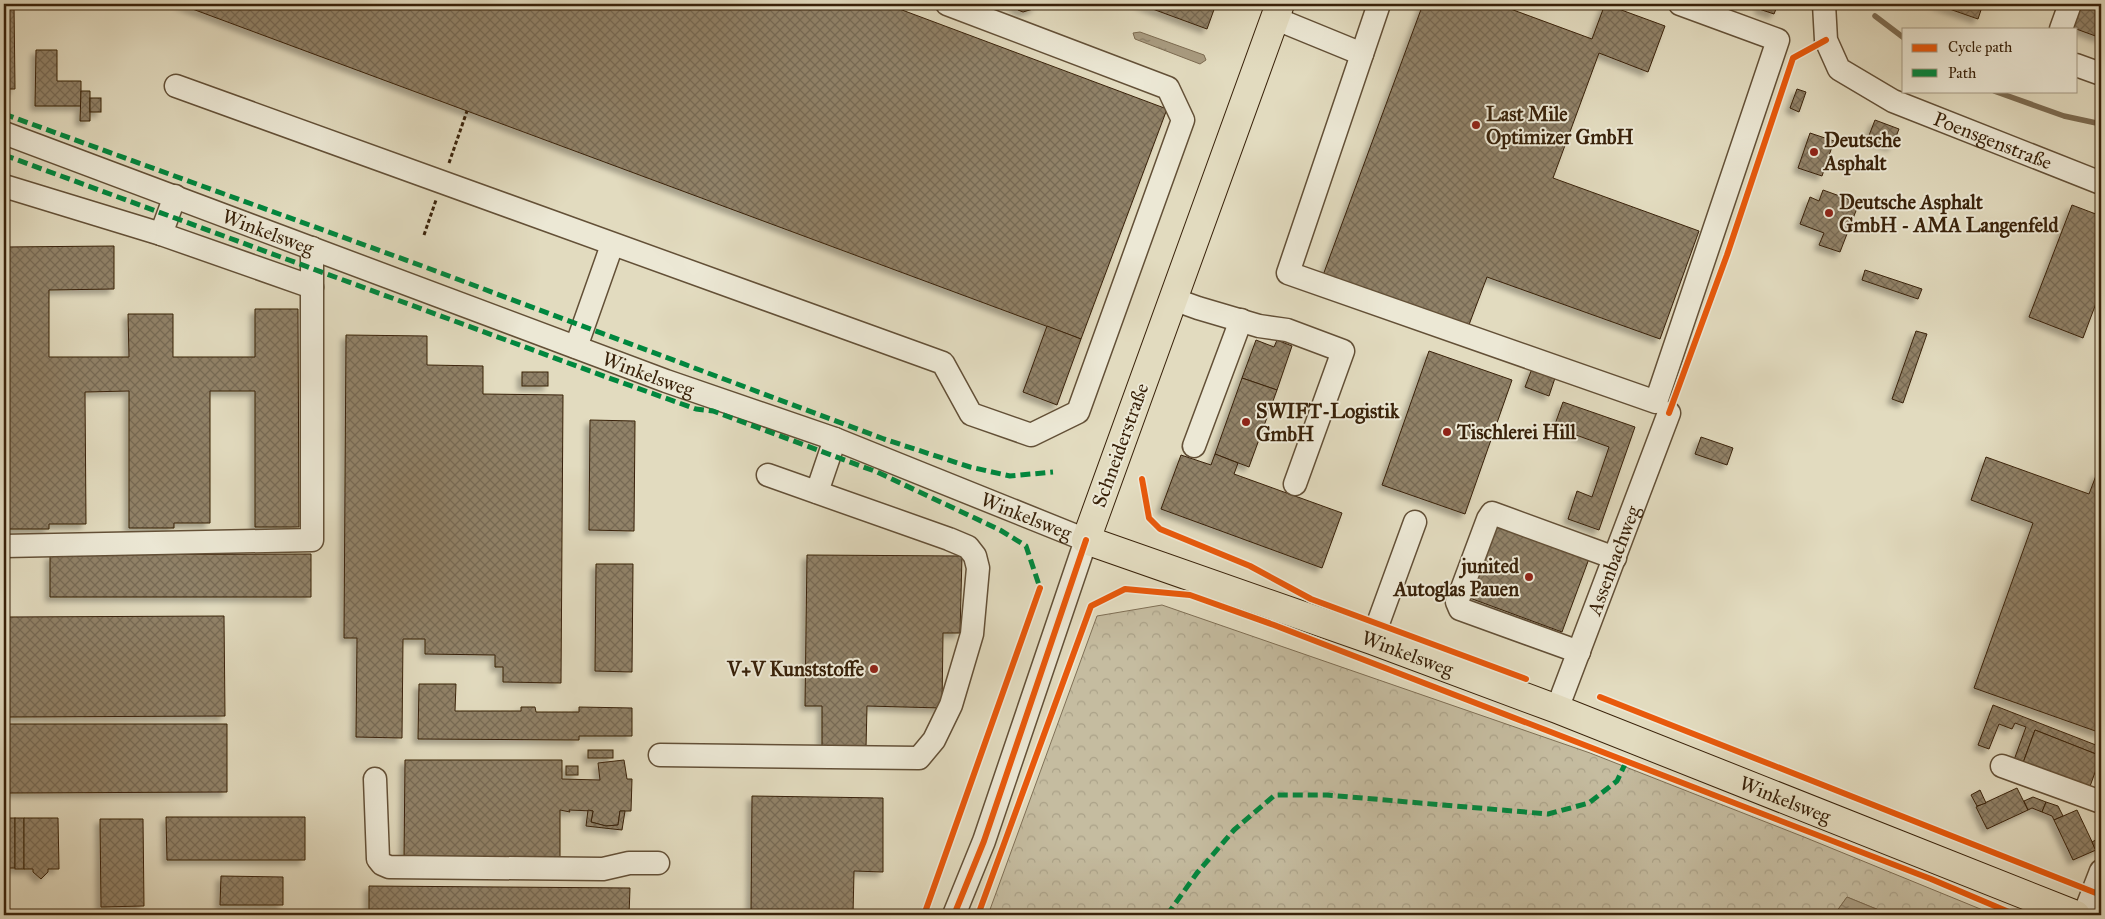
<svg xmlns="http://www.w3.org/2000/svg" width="2105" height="919" viewBox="0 0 2105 919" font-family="'IM FELL Great Primer',serif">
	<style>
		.park { fill: url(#park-crowns); stroke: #7f6f55 }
		.water { fill: url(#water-ripples); stroke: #7c6b51 }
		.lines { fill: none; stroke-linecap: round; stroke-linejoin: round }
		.stream { stroke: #7c6b51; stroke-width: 5.5 }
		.building { fill: url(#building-cross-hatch); stroke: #39220a; filter: url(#shadow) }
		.minor-casing { stroke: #635037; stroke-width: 25 }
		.major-casing { stroke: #39220a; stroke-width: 30 }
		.path { stroke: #39220a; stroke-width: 3; stroke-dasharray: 4 2.5; stroke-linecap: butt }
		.minor { stroke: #ece8d5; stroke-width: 22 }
		.major { stroke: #e2dbbf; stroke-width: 28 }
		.quiet { stroke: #00873e; stroke-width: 5; stroke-dasharray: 10 5; stroke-linecap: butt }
		.cycleway-casing { stroke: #ece8d5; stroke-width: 9 }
		.cycleway { stroke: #e8590c; stroke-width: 6 }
		.poi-dot { fill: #8f2418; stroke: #ece8d5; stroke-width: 2 }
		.labels { text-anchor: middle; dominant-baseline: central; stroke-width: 4; stroke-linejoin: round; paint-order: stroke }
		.poi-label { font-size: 20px; font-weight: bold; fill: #39220a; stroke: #ece8d5; text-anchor: start }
		.street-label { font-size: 20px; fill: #39220a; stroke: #ece8d5 }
	</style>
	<defs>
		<pattern id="park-crowns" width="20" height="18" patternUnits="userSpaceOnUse" patternTransform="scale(1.25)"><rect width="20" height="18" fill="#c5bca0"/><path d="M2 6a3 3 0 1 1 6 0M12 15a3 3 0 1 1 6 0" fill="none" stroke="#aaa188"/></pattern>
		<pattern id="water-ripples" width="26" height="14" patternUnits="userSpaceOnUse" patternTransform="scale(1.25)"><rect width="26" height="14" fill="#a99c81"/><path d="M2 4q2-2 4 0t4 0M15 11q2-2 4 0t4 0" fill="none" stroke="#8b7f68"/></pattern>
		<pattern id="building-cross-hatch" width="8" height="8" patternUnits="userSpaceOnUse" patternTransform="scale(1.25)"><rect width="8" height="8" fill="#918268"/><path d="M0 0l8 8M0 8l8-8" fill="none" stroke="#776a54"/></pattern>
		<filter id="shadow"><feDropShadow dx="-4.5" dy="4.5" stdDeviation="2.5" flood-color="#0004"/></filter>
	</defs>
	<rect width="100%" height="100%" fill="#e2dbbf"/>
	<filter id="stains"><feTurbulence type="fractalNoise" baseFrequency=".004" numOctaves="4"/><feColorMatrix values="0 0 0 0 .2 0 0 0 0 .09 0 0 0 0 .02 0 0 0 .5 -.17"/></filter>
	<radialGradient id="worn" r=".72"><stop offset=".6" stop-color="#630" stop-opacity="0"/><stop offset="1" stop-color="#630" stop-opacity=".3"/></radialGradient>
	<!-- park -->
	<polygon class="park" points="1162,605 1590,753 1804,837 1995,915 1891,915 1847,897 1834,915 988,915 1097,616"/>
	<!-- water -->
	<g class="water">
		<polygon points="1140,32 1204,55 1206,60 1200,64 1135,39 1133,33"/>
		<polygon points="1847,897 1891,915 1834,915"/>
	</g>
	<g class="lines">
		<!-- stream -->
		<g class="stream">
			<polyline points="1875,16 1904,38"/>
			<polyline points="1994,91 2064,116 2101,124"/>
		</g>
	</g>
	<!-- building -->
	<g class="building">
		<polygon points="4,4 14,4 15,89 4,89"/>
		<polygon points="179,4 886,4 1167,109 1081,339"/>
		<polygon points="1011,4 1038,4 1033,9 1023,12 1018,10"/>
		<polygon points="1139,4 1216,4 1207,29"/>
		<polygon points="1423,4 1497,4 1592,39 1605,4 1665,26 1648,72 1599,53 1553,178 1699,231 1660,339 1487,277 1467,330 1322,278"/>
		<polygon points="1760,4 1778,4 1774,14 1759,9"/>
		<polygon points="1935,4 1983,4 1978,19"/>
		<polygon points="2076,4 2101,4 2101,38 2068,26"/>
		<polygon points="36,50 57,50 57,81 81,81 81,106 35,106"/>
		<polygon points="1797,89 1806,92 1799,112 1790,108"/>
		<polygon points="81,91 90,91 90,121 80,121"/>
		<rect x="90" y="98" width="11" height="14"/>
		<polygon points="1875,120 1899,129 1892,147 1868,138"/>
		<polygon points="1810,133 1834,141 1822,176 1798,168"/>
		<polygon points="1823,190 1859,203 1840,252 1819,245 1824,233 1800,224 1810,197 1819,201"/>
		<polygon points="2072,205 2101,216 2101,290 2083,338 2029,317"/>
		<polygon points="114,246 114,289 49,290 49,357 129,357 128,314 173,314 173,357 255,357 255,309 298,309 299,527 255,527 255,391 210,391 210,523 174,523 174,528 129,528 129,391 85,392 86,524 49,524 49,529 5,529 4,247"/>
		<polygon points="1865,270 1922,289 1918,299 1862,280"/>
		<polygon points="1047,326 1081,339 1057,405 1023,392"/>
		<polygon points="1916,331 1927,334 1903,403 1892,399"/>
		<polygon points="346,335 427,336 427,365 483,366 483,394 563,395 561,683 503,682 503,667 495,667 495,655 425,654 425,639 403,639 402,738 356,737 357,638 344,638"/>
		<polygon points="1256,340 1274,347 1277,340 1292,346 1277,390 1242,378"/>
		<polygon points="1429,351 1512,380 1465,514 1382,485"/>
		<polygon points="1533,366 1556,375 1549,396 1525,387"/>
		<rect x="522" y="372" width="26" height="14"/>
		<polygon points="1242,378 1277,390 1249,467 1215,454"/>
		<polygon points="1563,402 1635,427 1599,530 1568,519 1577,491 1592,497 1609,447 1554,427"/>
		<polygon points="590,420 635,421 634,531 589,530"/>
		<polygon points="1701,437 1733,448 1727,465 1695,454"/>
		<polygon points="1215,454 1238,463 1234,474 1342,513 1322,568 1161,509 1181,455 1211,465"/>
		<polygon points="1986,457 2089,494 2097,473 2101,474 2101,733 1974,688 2033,523 1971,500"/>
		<polygon points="1496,521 1590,556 1562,632 1467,597"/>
		<polygon points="311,554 311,597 50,597 50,555"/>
		<polygon points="807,555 962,556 960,633 943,633 942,708 867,706 866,748 822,747 822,706 805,706"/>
		<polygon points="596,564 633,564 632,672 595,671"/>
		<polygon points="224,616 225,716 8,717 8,617"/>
		<polygon points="419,684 456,684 455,711 521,711 521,707 535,707 536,712 579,712 579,707 632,708 632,736 579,736 579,740 418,739"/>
		<polygon points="1993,705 2101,747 2101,756 2035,730 2023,763 2014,760 2026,727 2015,723 2012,729 1999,724 1989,749 1978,745"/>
		<rect x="4" y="724" width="4" height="69"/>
		<polygon points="8,724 227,724 227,792 8,793"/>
		<polygon points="2035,730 2101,756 2089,789 2023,763"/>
		<rect x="588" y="750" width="25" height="8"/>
		<polygon points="405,760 562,760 562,779 600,780 598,763 624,760 627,779 632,779 631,811 620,811 618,825 606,826 591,822 593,811 569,810 570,812 560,810 560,861 404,861"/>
		<rect x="566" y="766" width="12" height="9"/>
		<polygon points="2017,788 2028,810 1987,829 1976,807"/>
		<polygon points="1980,790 1986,803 1977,806 1971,795"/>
		<polygon points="752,796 883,798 883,872 854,871 853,915 751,915"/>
		<polygon points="2033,797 2046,802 2042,812 2032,808 2028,810 2024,801"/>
		<polygon points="2046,802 2058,806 2063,816 2054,820 2052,816 2042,812"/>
		<polygon points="588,810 593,811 591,822 606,826 618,825 620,811 625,811 622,830 586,826"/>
		<polygon points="2077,810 2096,850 2073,860 2054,820"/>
		<polygon points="166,817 305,817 305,860 167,860"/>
		<rect x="4" y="818" width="11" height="50"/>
		<rect x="15" y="818" width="9" height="51"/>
		<polygon points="24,818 58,818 59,869 48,869 48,872 41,879 33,872 33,869 24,869"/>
		<polygon points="100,819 143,819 144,906 101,907"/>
		<polygon points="2101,837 2101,847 2095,849 2092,842"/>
		<polygon points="221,876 283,877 283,905 220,905"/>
		<polygon points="369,886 630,888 629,915 369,915"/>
	</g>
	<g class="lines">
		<defs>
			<g id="minor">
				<polyline points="1379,4 1288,273 1656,402 1778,40 1680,4"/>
				<path id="s1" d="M1824,4L1826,40L1839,69L1893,101L2101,183"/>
				<polyline points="1274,18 1362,54"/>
				<polyline points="2061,29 2070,4"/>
				<polyline points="2076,65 2101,74"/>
				<polyline points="176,86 943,363 971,414 1031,435 1078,412 1183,120 1168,88 947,4"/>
				<path id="s2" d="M4,133L666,381L835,439L1086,540L984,841L954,915"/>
				<polyline points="4,186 161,234"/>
				<polyline points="175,196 161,234 312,287"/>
				<polyline points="1173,299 1198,308 1259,326 1287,330 1343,351 1295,484"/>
				<polyline points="576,347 612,245"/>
				<polyline points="1194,446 1241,320"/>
				<polyline points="817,492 835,439"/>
				<polyline points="4,546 312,540 312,248"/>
				<polyline points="1372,640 1415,522"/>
				<polyline points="1579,652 1460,609 1457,602 1488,519 1492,513 1615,558"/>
				<path id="s3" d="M1557,709L1669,413"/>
				<polyline points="660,755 919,758 934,740 951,705 972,634 978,568 975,556 968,547 949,539 768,475"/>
				<polyline points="2002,766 2101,802"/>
				<polyline points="375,779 378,859 382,864 389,867 603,869 629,863 658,863"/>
				<polyline points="2084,915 2101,871"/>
			</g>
			<g id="major">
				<path id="s4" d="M1280,4L1086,540L1372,640L1557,709L2076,915"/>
			</g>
		</defs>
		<!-- minor casing -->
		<use href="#minor" class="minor-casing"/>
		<!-- major casing -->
		<use href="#major" class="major-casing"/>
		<!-- path -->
		<g class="path">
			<polyline points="449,163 467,111"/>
			<polyline points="424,235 436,200"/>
		</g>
		<!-- minor -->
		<use href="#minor" class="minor"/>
		<!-- major -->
		<use href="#major" class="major"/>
		<!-- quiet -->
		<g class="quiet">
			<polyline points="4,114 425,267 884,439 970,467 1010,476 1053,472"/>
			<polyline points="4,155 609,378 696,409 713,411 877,472 1000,530 1026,546 1040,588 1039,592"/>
			<polyline points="1167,915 1197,873 1234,830 1275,795 1327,795 1548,814 1589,803 1617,781 1626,762"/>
		</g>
		<defs>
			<g id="cycleway">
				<polyline points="1669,413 1727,255 1793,58 1826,40"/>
				<polyline points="1142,479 1149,518 1160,529 1250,566 1311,599 1526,679"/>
				<polyline points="1600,697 2101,895"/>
				<polyline points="924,915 1040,588"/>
				<polyline points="954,915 984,841 1086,540"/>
				<polyline points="978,915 1091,606 1125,589 1190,595 1274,625 1931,879 2016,915"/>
			</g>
		</defs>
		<!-- cycleway casing -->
		<use href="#cycleway" class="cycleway-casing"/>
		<!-- cycleway -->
		<use href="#cycleway" class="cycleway"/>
	</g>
	<!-- markers -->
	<g class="poi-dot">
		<circle cx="1476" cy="125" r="5"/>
		<circle cx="1814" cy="152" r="5"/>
		<circle cx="1829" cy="213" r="5"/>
		<circle cx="1246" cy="422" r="5"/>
		<circle cx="1447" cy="432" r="5"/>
		<circle cx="1529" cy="577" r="5"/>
		<circle cx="874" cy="669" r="5"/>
	</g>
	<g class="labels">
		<!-- poi labels -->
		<g class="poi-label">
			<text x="1486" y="114">Last Mile<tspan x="1486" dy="23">Optimizer GmbH</tspan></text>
			<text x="1824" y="140">Deutsche<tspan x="1824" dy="23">Asphalt</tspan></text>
			<text x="1839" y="202">Deutsche Asphalt<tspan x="1839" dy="23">GmbH - AMA Langenfeld</tspan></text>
			<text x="1256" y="411">SWIFT-Logistik<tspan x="1256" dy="23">GmbH</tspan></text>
			<text x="1457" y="432">Tischlerei Hill</text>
			<text x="1519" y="566" text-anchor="end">junited<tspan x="1519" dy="23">Autoglas Pauen</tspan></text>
			<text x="864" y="669" text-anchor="end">V+V Kunststoffe</text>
		</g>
		<!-- street labels -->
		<g class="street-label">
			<text stroke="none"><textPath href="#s1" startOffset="238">Poensgenstraße</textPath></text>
			<text stroke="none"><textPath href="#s2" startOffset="282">Winkelsweg</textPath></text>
			<text stroke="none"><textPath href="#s2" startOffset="688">Winkelsweg</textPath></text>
			<text transform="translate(1120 445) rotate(-70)">Schneiderstraße</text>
			<text stroke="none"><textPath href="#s2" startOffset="1092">Winkelsweg</textPath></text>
			<text stroke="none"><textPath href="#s3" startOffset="159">Assenbachweg</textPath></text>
			<text stroke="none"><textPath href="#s4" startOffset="911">Winkelsweg</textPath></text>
			<text stroke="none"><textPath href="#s4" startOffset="1316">Winkelsweg</textPath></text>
		</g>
	</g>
	<!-- margin -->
	<rect width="2105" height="919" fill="none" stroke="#e2dbbf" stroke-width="20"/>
	<rect x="5" y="5" width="2095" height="909" fill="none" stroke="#39220a" stroke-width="2.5"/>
	<rect x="10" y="10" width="2085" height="899" fill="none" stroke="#39220a"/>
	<!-- legend -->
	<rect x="1902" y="28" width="175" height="65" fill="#ece8d5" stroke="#a49984"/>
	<rect x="1912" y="44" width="25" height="8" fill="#e8590c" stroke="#a49984"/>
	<text x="1948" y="52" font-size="15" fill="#39220a">Cycle path</text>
	<rect x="1912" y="69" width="25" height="8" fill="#00873e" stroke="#a49984"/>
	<text x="1948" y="78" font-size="15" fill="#39220a">Path</text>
	<rect width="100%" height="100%" filter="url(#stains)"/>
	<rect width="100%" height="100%" fill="url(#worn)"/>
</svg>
